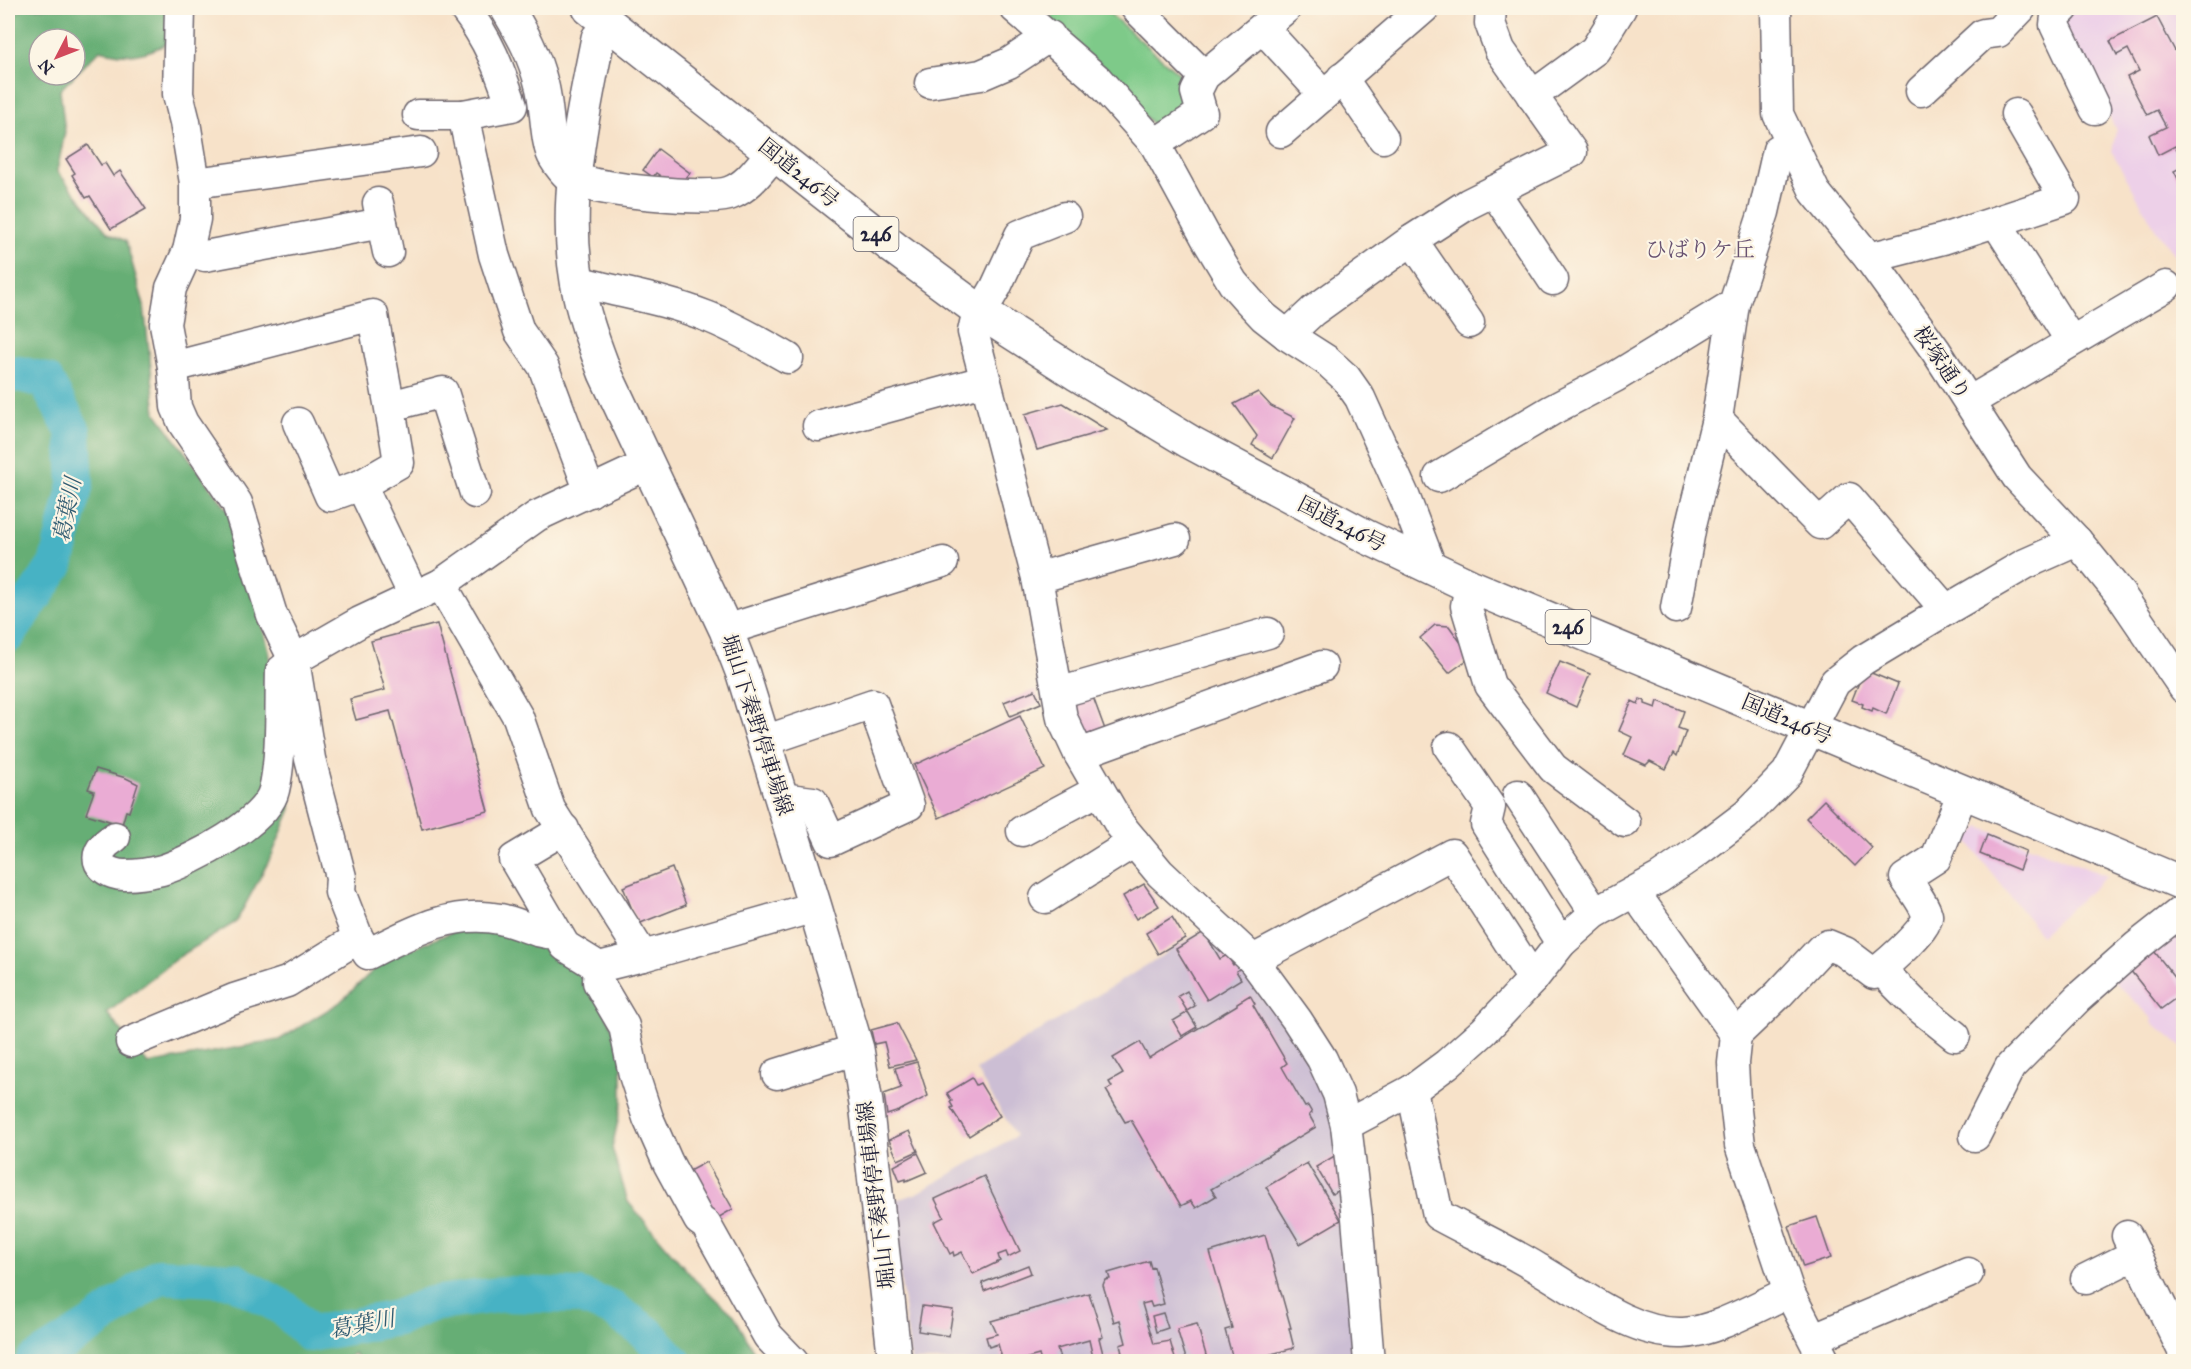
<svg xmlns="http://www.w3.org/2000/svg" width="2191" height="1369" viewBox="0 0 2191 1369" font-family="'IM FELL Great Primer','Noto Serif JP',serif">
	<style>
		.built { fill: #edd0e8 }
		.industrial { fill: #ccbed4 }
		.green { fill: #7eca89; stroke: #507662; stroke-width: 1.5 }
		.forest { fill: #66ae75; stroke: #446858; stroke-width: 1.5; fill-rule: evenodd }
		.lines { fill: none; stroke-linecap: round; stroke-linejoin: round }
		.river { stroke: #47b2c4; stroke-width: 36 }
		.building { fill: #eaacd4 }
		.minor-casing { stroke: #6d656d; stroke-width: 33 }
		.major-casing { stroke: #6d656d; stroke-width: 36 }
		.highway-casing { stroke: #6d656d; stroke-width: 36 }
		.minor { stroke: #fff; stroke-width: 30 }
		.major { stroke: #fff; stroke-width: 33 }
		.highway { stroke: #fff; stroke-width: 33 }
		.labels { text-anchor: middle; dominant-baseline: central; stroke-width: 4.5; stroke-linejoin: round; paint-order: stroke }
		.shield { fill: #fcf5e5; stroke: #63616e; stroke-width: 1.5 }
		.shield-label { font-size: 20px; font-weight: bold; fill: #22223b }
		.street-label { font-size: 21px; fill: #22223b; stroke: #fcf5e5 }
		.neighbourhood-label { font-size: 22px; fill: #685271; stroke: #fcf5e5 }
		.water-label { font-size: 22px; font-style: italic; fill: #315c72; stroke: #fcf5e5 }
	</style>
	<rect width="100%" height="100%" fill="#fcf5e5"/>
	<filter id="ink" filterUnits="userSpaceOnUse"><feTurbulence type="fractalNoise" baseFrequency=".0167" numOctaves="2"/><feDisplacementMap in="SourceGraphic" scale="12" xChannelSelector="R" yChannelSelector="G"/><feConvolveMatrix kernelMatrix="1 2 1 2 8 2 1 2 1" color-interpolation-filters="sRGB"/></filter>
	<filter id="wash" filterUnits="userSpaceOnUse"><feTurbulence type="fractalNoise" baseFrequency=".008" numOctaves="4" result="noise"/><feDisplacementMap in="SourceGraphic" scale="24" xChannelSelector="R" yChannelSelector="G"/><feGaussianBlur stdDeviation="1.35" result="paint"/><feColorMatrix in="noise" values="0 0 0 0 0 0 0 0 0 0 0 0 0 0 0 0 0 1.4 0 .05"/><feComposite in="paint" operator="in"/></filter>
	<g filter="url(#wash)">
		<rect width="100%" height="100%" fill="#f7e2c9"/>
		<!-- built -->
		<g class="built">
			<polygon points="2072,8 2183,8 2183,266 2156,230 2112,152 2116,130 2063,24"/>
			<polygon points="1980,827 2107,876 2041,935 1966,840"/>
			<polygon points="2183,919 2183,1048 2152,1022 2153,1019 2109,977"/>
		</g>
		<!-- industrial -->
		<polygon class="industrial" points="1207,928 1261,981 1336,1111 1356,1359 1347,1362 911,1361 891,1201 916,1194 1016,1136 976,1070"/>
		<!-- green -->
		<polygon class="green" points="1059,8 1103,8 1184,78 1186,87 1175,117 1157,128 1047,22"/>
		<!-- forest -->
		<path class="forest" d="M26,8H171L172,41C144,56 132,58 100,50L60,90L65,132L57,171L108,233L126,241L144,306L156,413L232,516L269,650L291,809L272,855L236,922L177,958L107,1013L148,1064L279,1040L339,1003L383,961L459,929L512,931L555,954L591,986L622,1046V1102L612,1148L628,1202L695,1280L734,1315L759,1361L361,1362L354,1353L344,1362H8V16ZM39,39H75V75H39Z"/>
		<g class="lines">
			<!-- river -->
			<g class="river">
				<polyline points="8,375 20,374 46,381 73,431 76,484 56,565 8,635"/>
				<polyline points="33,1362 95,1323 159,1276 233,1280 285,1309 310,1334 397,1318 431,1304 505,1294 579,1296 611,1308 647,1333 674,1362"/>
			</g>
		</g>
		<g id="blocks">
			<!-- building -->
			<g class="building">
				<polygon points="2157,17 2184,68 2184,162 2175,146 2158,155 2149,135 2166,127 2157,110 2147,115 2127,77 2139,71 2128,49 2117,55 2110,41"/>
				<polygon points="88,145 101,165 105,163 113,176 120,171 146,209 111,229 90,196 86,198 72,175 75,173 66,159"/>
				<polygon points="658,149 690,173 682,183 668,181 656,173 653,177 643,170"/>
				<polygon points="2184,166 2184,190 2174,171"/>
				<polygon points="1258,392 1271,406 1295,418 1273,458 1252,445 1257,436 1234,404"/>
				<polygon points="1063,403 1107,430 1037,450 1025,414"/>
				<polygon points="437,624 488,811 422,829 390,711 356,720 350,699 385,690 371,641"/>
				<polygon points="1435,625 1449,626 1471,657 1449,673 1420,638"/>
				<polygon points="1560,662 1590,674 1576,707 1546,693"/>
				<polygon points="1864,670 1898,684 1886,714 1873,708 1872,711 1862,707 1863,704 1852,700"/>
				<polygon points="1035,690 1041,703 1010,716 1004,702"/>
				<polygon points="1093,697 1107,735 1086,743 1071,705"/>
				<polygon points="1640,699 1645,701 1645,704 1656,708 1658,701 1684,711 1678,728 1686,731 1677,756 1674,753 1666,769 1650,761 1646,765 1624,755 1632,737 1619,731 1632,701 1638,704"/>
				<polygon points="1020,716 1045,769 939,818 914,765"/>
				<polygon points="96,769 126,778 138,784 129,812 126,811 122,825 86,814 94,791 88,789"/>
				<polygon points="1824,800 1872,848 1855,866 1806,818"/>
				<polygon points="1987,835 2026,851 2019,870 1980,854"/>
				<polygon points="672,868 686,905 638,924 623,887"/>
				<polygon points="1144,884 1159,906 1136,919 1123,896"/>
				<polygon points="1172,917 1185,938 1158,954 1146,933"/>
				<polygon points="1204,932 1220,959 1227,955 1233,965 1237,962 1241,968 1236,971 1241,979 1207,1000 1176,949"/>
				<polygon points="2154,951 2184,989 2184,992 2161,1009 2130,970"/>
				<polygon points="1187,991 1195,1006 1187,1011 1178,996"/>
				<polygon points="1250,995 1255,1004 1253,1005 1287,1063 1282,1067 1305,1107 1308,1106 1312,1113 1309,1115 1316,1127 1211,1189 1216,1196 1196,1208 1191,1201 1181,1206 1131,1120 1125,1122 1106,1090 1112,1087 1109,1082 1123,1074 1113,1058 1140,1042 1149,1058 1237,1005 1237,1003"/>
				<polygon points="1188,1012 1197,1027 1182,1036 1173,1021"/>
				<polygon points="897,1023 916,1060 890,1066 884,1042 874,1044 871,1030"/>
				<polygon points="917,1062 928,1096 899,1111 887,1115 884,1094 901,1088 895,1068"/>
				<polygon points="972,1078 976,1085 980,1083 1000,1116 969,1136 951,1108 953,1107 950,1102 952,1101 947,1093"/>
				<polygon points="909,1131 918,1151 898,1160 889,1140"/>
				<polygon points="918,1153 927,1172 906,1181 906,1179 900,1181 894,1166"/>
				<polygon points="1336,1155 1342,1189 1332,1194 1316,1167"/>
				<polygon points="706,1162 733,1209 716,1219 689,1171"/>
				<polygon points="1307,1163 1341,1220 1300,1244 1266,1187"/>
				<polygon points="984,1176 1020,1251 1008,1257 1006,1252 998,1255 1000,1261 973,1274 962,1252 954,1256 953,1252 950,1254 934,1222 944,1217 935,1199"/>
				<polygon points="1817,1217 1831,1258 1803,1267 1789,1226"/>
				<polygon points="1265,1235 1291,1328 1289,1328 1294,1348 1242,1362 1241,1357 1233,1359 1225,1330 1232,1328 1210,1252"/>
				<polygon points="1149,1261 1151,1268 1154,1267 1164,1304 1152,1307 1150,1302 1142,1304 1154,1344 1170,1341 1176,1362 1094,1362 1089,1340 1057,1349 1060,1358 1050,1362 1041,1362 1039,1355 1014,1362 1003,1362 998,1344 989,1347 986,1337 997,1334 991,1321 1089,1293 1103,1337 1099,1338 1104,1358 1122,1353 1120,1345 1126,1343 1120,1320 1114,1322 1103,1285 1105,1280 1110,1279 1108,1273"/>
				<polygon points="1028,1265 1031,1273 984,1291 982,1283"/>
				<polygon points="922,1306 953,1310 949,1336 918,1331"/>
				<polygon points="1163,1313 1168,1328 1156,1332 1152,1316"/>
				<polygon points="1197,1324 1208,1362 1187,1362 1177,1329"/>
			</g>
		</g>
	</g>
	<g filter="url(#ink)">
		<use href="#blocks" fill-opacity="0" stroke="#6d656d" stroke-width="1.5"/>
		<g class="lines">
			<defs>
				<g id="minor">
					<path d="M180,8L178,94L185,122L195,183V219L188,251L171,288L165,324L173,367L176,407L183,423L237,503L272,615L294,660L310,759L341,877L340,892L358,938L368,954C410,933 451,909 500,919C520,923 537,934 557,934"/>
					<path d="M464,8C489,40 499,68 512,106L463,115L494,255L519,331L543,366L590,492"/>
					<polyline points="1015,8 1097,79 1155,144 1209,243 1233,283 1248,300 1264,317 1287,335 1326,360 1346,378 1360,398 1405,498 1432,569"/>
					<polyline points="1136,8 1204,76"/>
					<polyline points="1776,8 1778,114 1815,192 1869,258 1936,351 2017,477 2077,541 2120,594 2184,688"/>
					<polyline points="2064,8 2056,16 2055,25 2095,109"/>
					<polyline points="1263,28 1323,94"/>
					<polyline points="1342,78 1383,138"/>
					<polyline points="930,83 981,75 1009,63 1050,36"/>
					<polyline points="1921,91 1983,34 1998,32 2021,8"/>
					<polyline points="1532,96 1595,50 1621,8"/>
					<polyline points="418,115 463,115"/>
					<polyline points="1281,132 1424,8"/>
					<polyline points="1155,144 1202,113 1196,92 1204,76 1286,8"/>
					<polyline points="195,183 421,152"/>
					<polyline points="1494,191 1553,280"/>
					<polyline points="378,203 388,252"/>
					<polyline points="1065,217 1020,235 996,287 975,323 973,332 1037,578 1062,718 1079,754 1120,825 1160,873 1253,960 1297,1020 1322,1059 1338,1094 1346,1125 1357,1218 1369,1362"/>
					<polyline points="1996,222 2071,341"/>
					<polyline points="1412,240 1469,323"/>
					<polyline points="188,251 205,256 382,223"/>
					<polyline points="1869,258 1943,239 2065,199 2016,114"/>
					<path d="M577,281C620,293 664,299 706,316C735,327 761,343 788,358"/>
					<polyline points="1287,335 1313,311 1412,240 1468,204 1572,152 1500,50 1490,23 1491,8"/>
					<path d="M173,367L373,315C381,364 392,413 399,463L361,485L330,496L298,423"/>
					<polyline points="1969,402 2166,286"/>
					<polyline points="391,406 443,392 475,493"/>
					<polyline points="1717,419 1820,524 1849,498 1946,610"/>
					<polyline points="818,426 984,381"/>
					<polyline points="1439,477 1552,410 1615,377 1734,304"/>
					<polyline points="361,485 414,596"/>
					<polyline points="1037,578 1175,539"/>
					<polyline points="441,584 518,717 550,809 643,956"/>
					<polyline points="1470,586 1466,606 1490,685 1553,768 1625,822"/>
					<polyline points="1676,608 1691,525 1717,419 1734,304 1764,212 1778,150 1790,143"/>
					<polyline points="726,630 943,562"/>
					<polyline points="1058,693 1268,633"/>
					<polyline points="764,741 873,704 909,805 831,841 813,802 781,798"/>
					<polyline points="1449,747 1490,807 1486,824 1561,943"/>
					<polyline points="1079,754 1322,666"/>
					<polyline points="1518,795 1595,913"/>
					<polyline points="564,829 514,859 565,946 599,967 643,956 815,907"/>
					<polyline points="1022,831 1099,790"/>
					<path d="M115,837C111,840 107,842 104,846C88,863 110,876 126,875C139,875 150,873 162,870C192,861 267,822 274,790C282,757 280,706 281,671L294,660L360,622L441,584L537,516L648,464"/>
					<polyline points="1634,892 1736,1035"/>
					<polyline points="1045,898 1134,842"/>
					<polyline points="1253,960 1452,854 1533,979"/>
					<polyline points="599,967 598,982 624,1026 634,1075 648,1118 668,1163 699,1220 706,1225 768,1336 793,1362"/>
					<polyline points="1880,969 1915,1004 1955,1036"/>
					<polyline points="131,1042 234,999 287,982 358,938"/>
					<polyline points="777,1074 857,1049"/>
					<path d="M1412,1090L1438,1215C1471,1233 1506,1249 1539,1269C1581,1293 1632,1335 1683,1333C1714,1332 1760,1305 1789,1292"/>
					<polyline points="1346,1125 1412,1090 1447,1064 1484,1031 1533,979 1561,943 1595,913 1659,878 1697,852 1746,815 1787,773 1835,682 1863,660 1946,610 2025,564 2077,541"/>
					<polyline points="1975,1136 2010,1067 2078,998 2137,946 2184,909"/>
					<polyline points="2127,1236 2184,1353"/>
					<polyline points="2086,1279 2136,1254"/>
					<polyline points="1814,1338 1968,1273"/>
					<path d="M1825,1362L1789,1292L1740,1145L1735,1102L1733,1063L1736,1035L1779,994L1821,949L1828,945L1845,952L1874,974C1885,965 1930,928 1927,915C1924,903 1912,889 1905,878L1936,858L1963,792"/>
				</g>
				<path id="major" d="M598,38C582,118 563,200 577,281C582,312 594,344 605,373L726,630L743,674L815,907L857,1049L866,1103L895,1362"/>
				<g id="highway">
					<path d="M507,8C523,35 534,54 542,86C547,103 547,146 555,157C559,164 567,174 573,178C590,190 709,201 730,193C749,186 760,168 773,153"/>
					<polyline points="589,8 894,248 982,313 1077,374 1190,442 1367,537 1470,586 2184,884"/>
				</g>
			</defs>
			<!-- minor casing -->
			<use href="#minor" class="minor-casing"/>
			<!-- major casing -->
			<use href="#major" class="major-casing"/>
			<!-- highway casing -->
			<use href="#highway" class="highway-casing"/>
			<!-- minor -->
			<use href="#minor" class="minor"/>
			<!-- major -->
			<use href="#major" class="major"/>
			<!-- highway -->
			<use href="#highway" class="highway"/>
		</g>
	</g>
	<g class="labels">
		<!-- shield labels -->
		<g class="shield">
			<rect x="853.5" y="217" width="45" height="34" rx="4.5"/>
			<rect x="1545.5" y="610" width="45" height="34" rx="4.5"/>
		</g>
		<g class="shield-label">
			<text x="876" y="234">246</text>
			<text x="1568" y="627">246</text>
		</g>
		<!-- street labels -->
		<g class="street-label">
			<text transform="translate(799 173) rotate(39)">国道246号</text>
			<text transform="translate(1942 363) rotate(56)">桜塚通り</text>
			<text transform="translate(1342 524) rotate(27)">国道246号</text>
			<text transform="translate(1787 719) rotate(23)">国道246号</text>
			<text transform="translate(757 725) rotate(72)">堀山下秦野停車場線</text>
			<text transform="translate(876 1195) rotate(-97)">堀山下秦野停車場線</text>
		</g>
		<!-- neighbourhood labels -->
		<g class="neighbourhood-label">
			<text x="1700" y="249">ひばりケ丘</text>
		</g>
		<!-- water labels -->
		<g class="water-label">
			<text transform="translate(67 510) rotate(-79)">葛葉川</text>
			<text transform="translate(362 1324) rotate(-11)">葛葉川</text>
		</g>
	</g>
	<!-- margin -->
	<rect width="2191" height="1369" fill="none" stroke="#fcf5e5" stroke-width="30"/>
	<!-- north arrow -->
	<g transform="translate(57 57) rotate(228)"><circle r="28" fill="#fcf5e5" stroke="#a5a1a1" stroke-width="1.5"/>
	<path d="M0-4.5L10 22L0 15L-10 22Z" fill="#d1495b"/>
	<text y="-9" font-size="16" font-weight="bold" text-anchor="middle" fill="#22223b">N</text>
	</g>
</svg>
